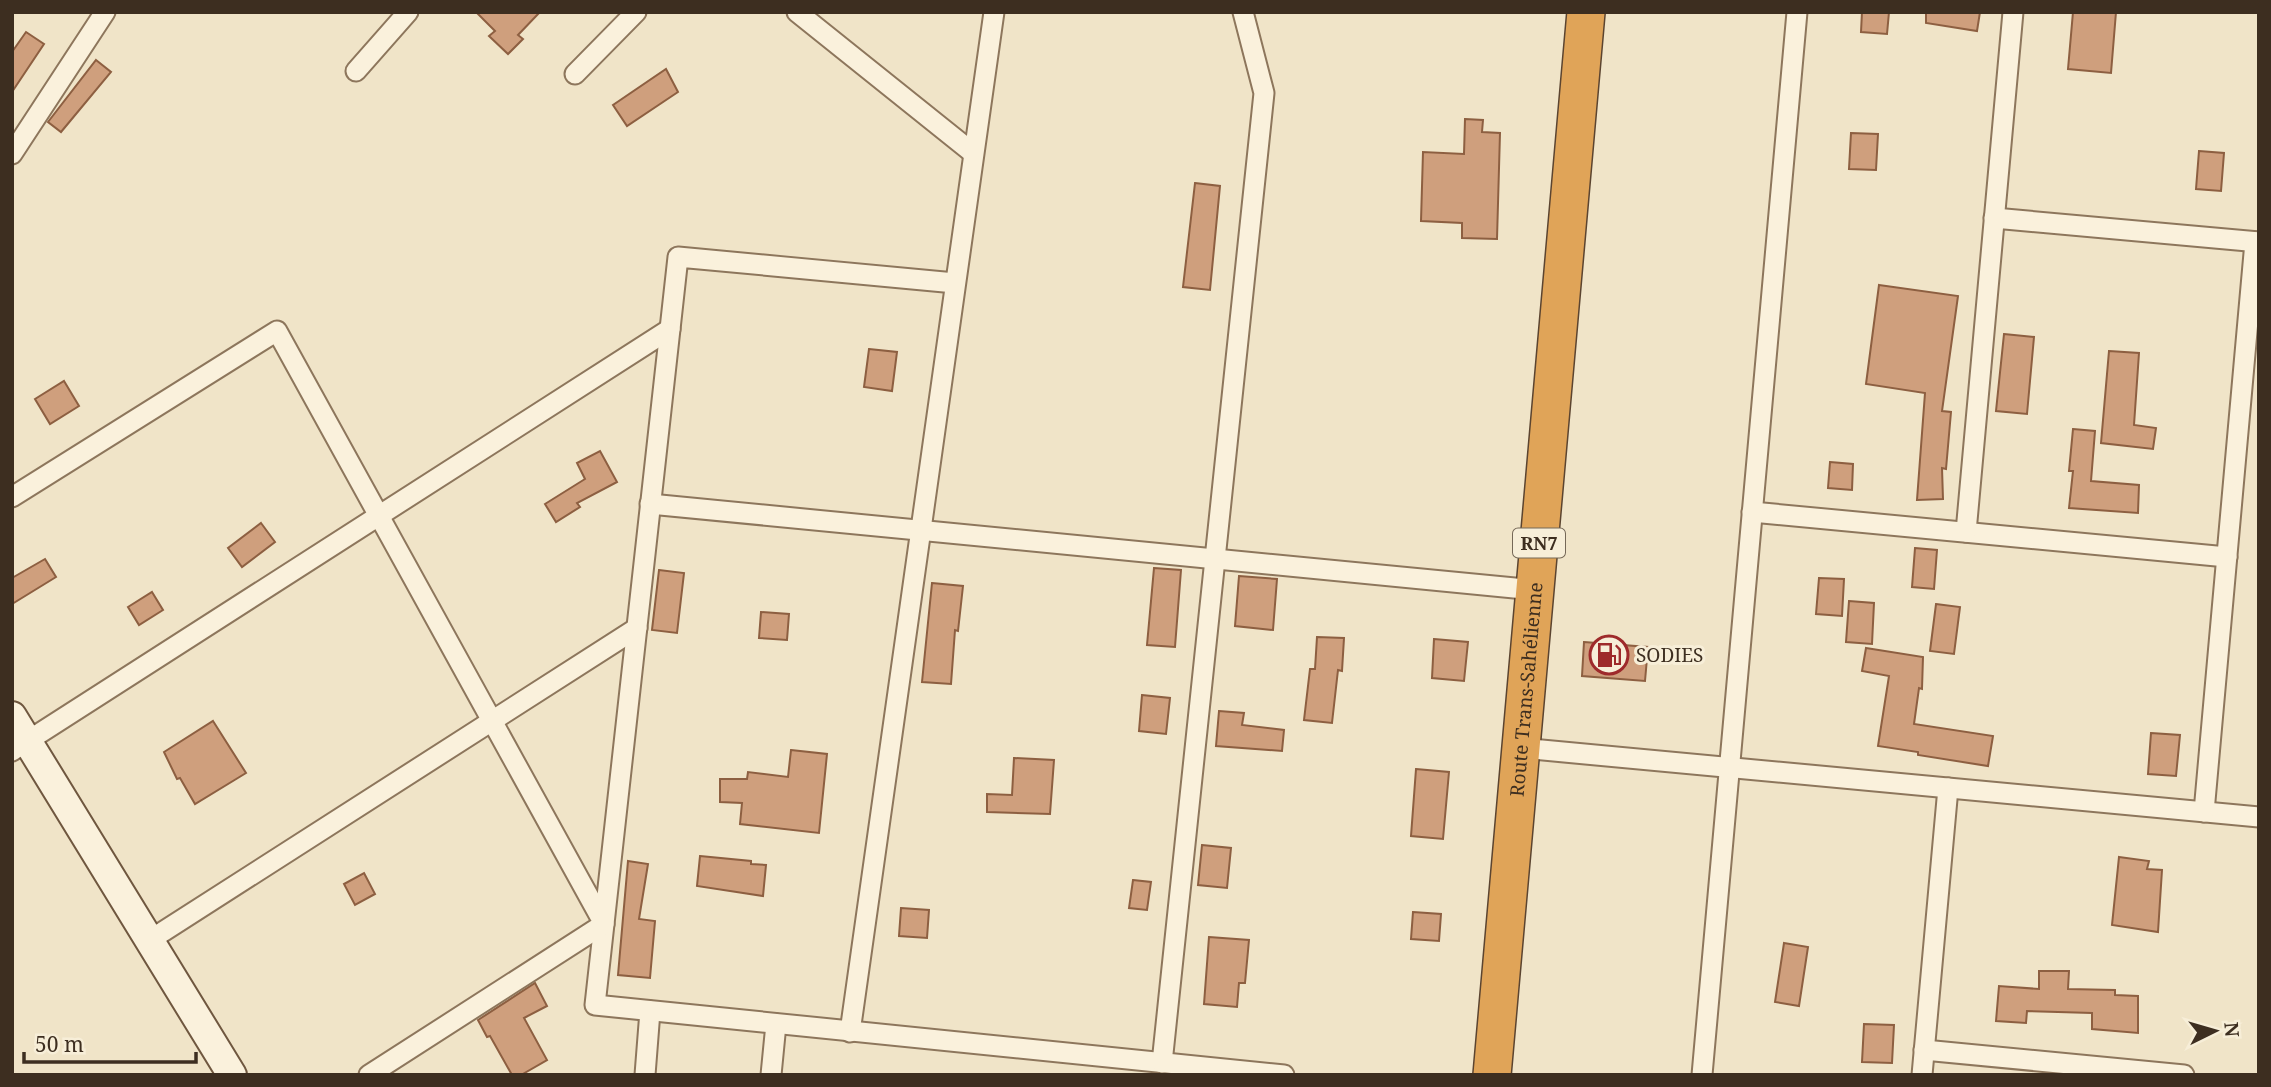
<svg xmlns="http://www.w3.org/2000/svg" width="2271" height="1087" viewBox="0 0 2271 1087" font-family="'Noto Serif',serif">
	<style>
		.building { fill: #cf9f7d; stroke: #8d5f41; stroke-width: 2 }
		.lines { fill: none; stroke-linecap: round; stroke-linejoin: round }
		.street-casing { stroke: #8d765c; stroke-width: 23 }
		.secondary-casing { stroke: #6f573f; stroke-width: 32 }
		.highway-casing { stroke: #5b4430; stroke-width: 40 }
		.street { stroke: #faf1dc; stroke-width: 19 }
		.secondary { stroke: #faf1dc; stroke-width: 28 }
		.highway { stroke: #e0a458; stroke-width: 37 }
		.labels { text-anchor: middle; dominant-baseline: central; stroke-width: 6; stroke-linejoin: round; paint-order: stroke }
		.shield { fill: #f7eed8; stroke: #756857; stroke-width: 2 }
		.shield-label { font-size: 18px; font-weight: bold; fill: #3d2e20 }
		.poi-label { font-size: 19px; fill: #3d2e20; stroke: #f7eed8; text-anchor: start }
		.street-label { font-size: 19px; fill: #3d2e20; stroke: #f7eed8 }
	</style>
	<rect width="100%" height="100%" fill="#f0e4c8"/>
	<!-- building -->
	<g class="building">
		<polygon points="476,12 540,12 518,35 523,39 508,54 489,36 495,31"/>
		<polygon points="1862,12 1889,12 1887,34 1861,32"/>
		<polygon points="1926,12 1980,12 1977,31 1926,23"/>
		<polygon points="2073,12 2116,12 2111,73 2068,69"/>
		<polygon points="26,32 44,44 12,92 12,52"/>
		<polygon points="96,60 111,72 61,132 48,122"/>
		<polygon points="666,69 678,92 627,126 613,105"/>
		<polygon points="1465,119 1483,120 1482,132 1500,133 1497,239 1462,238 1462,223 1421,221 1423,152 1464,154"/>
		<polygon points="1851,133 1878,134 1876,170 1849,169"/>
		<polygon points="2199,151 2224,153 2221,191 2196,189"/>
		<polygon points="1195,183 1220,186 1210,290 1183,287"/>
		<polygon points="1879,285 1958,296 1942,411 1951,412 1946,469 1942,468 1943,499 1917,500 1925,393 1866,384"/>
		<polygon points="2004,334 2034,337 2027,414 1996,411"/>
		<polygon points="869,349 897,352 892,391 864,387"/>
		<polygon points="2109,351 2139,353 2134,425 2156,428 2153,449 2101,443"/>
		<polygon points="64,381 79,406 50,424 35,399"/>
		<polygon points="2073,429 2095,431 2091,481 2139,485 2138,513 2069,508 2073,471 2069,471"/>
		<polygon points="600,451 617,482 577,503 580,507 556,522 545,504 585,479 577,463"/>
		<polygon points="1830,462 1853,464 1852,490 1828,488"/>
		<polygon points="261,523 275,542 242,567 228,548"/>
		<polygon points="1915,548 1937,550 1934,589 1912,587"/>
		<polygon points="45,559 56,577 12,604 12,578"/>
		<polygon points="1154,568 1181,570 1175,647 1147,645"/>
		<polygon points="659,570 684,573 677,633 652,630"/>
		<polygon points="1239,576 1277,579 1273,630 1235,626"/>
		<polygon points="1819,578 1844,579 1842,616 1816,614"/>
		<polygon points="932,583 963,586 958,631 955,630 951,684 922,682"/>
		<polygon points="152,592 163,610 139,625 128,607"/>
		<polygon points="1849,601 1874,603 1872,644 1846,642"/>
		<polygon points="1936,604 1960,607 1954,654 1930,651"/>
		<polygon points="761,612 789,614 787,640 759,638"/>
		<polygon points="1317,637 1344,638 1342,671 1338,670 1332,723 1304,720 1310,669 1315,669"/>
		<polygon points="1434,639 1468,642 1464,681 1432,678"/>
		<polygon points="1584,642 1648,647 1645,681 1582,676"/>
		<polygon points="1866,648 1923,657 1922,689 1919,688 1914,724 1993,736 1988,766 1918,755 1918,752 1878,746 1889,676 1862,671"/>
		<polygon points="1142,695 1170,698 1166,734 1139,731"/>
		<polygon points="1219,711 1244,713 1242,725 1284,730 1282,751 1216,746"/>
		<polygon points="213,721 246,773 195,804 180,778 177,779 164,752"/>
		<polygon points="2151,733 2180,735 2176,776 2148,774"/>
		<polygon points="791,750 827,754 819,833 740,824 742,803 720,802 720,779 747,779 748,772 788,777"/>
		<polygon points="1014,758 1054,760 1050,814 987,812 987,794 1012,795"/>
		<polygon points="1416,769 1449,772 1443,839 1411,836"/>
		<polygon points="1202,845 1231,848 1227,888 1198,885"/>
		<polygon points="700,856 751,861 751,864 766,865 763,896 697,886"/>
		<polygon points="2119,857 2149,861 2147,869 2162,870 2158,932 2112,925"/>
		<polygon points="628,861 648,864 639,919 655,921 650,978 618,975"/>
		<polygon points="364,873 375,894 355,905 344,884"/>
		<polygon points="1133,880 1151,882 1147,910 1129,908"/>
		<polygon points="901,908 929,910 927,938 899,936"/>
		<polygon points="1413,912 1441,914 1439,941 1411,939"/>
		<polygon points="1209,937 1249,940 1245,983 1239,983 1237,1007 1204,1004"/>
		<polygon points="1784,943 1808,947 1799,1006 1775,1002"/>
		<polygon points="2039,971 2069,971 2068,989 2115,990 2115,995 2138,996 2138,1033 2092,1029 2092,1013 2027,1011 2026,1023 1996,1021 1999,986 2039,989"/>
		<polygon points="535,983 547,1006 524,1018 547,1060 521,1075 512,1075 490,1036 487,1037 478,1020"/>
		<polygon points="1864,1024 1894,1025 1892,1063 1862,1062"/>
	</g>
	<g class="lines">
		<defs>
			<g id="street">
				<polyline points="797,12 973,153"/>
				<polyline points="356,71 408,12"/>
				<polyline points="575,74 636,12"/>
				<polyline points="12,154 105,12"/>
				<polyline points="1994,218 2259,242"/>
				<polyline points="955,283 678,257 595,1005 1284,1075"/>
				<polyline points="12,497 277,331 604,924 369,1075"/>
				<polyline points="650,504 1535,590"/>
				<polyline points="1752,512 2227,557"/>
				<polyline points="1966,532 2013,12"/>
				<polyline points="1521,748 2259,817"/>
				<polyline points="12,751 670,329"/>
				<polyline points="2204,812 2255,242"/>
				<polyline points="150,940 637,628"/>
				<polyline points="850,1032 994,12"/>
				<polyline points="1924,1050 2184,1075"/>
				<polyline points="1162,1063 1264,93 1243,12"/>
				<polyline points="645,1075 650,1011"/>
				<polyline points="771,1075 776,1024"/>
				<polyline points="1702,1075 1797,12"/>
				<polyline points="1922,1075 1948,788"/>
			</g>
			<polyline id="secondary" points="12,716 232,1075"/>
			<g id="highway">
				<path id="s1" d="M1492,1075L1586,12"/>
			</g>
		</defs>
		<!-- street casing -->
		<use href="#street" class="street-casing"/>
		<!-- secondary casing -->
		<use href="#secondary" class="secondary-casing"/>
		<!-- highway casing -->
		<use href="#highway" class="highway-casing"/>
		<!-- street -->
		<use href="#street" class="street"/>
		<!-- secondary -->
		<use href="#secondary" class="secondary"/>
		<!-- highway -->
		<use href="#highway" class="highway"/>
	</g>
	<!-- icons -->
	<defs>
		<symbol id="fuel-ring" viewBox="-11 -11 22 22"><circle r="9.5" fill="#f7eed8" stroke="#9e2a2b" stroke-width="1.5"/><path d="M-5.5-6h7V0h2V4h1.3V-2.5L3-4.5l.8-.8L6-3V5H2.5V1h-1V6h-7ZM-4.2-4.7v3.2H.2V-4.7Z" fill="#9e2a2b"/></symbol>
	</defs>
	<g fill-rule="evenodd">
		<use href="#fuel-ring" x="1587" y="633" width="44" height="44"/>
	</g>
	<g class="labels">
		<!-- shield labels -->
		<rect class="shield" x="1513" y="528.5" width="52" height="29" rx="5"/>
		<g class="shield-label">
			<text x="1539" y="543">RN7</text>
		</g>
		<!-- poi labels -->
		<g class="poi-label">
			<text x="1636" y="655">SODIES</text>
		</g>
		<!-- street labels -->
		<g class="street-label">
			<text stroke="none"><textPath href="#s1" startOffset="387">Route Trans-Sahélienne</textPath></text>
		</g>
	</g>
	<!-- border -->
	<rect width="2271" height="1087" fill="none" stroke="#3d2e20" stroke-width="28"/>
	<!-- north arrow -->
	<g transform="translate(2215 1031) rotate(85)" stroke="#f7eed8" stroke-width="5" paint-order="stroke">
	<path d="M0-5L12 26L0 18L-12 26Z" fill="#3d2e20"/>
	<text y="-10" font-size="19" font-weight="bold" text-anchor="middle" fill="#3d2e20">N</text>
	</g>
	<!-- scale -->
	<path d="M24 1052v10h172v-10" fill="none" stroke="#3d2e20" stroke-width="3.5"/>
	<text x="35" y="1052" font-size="21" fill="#3d2e20" stroke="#f7eed8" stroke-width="5" paint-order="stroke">50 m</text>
</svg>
